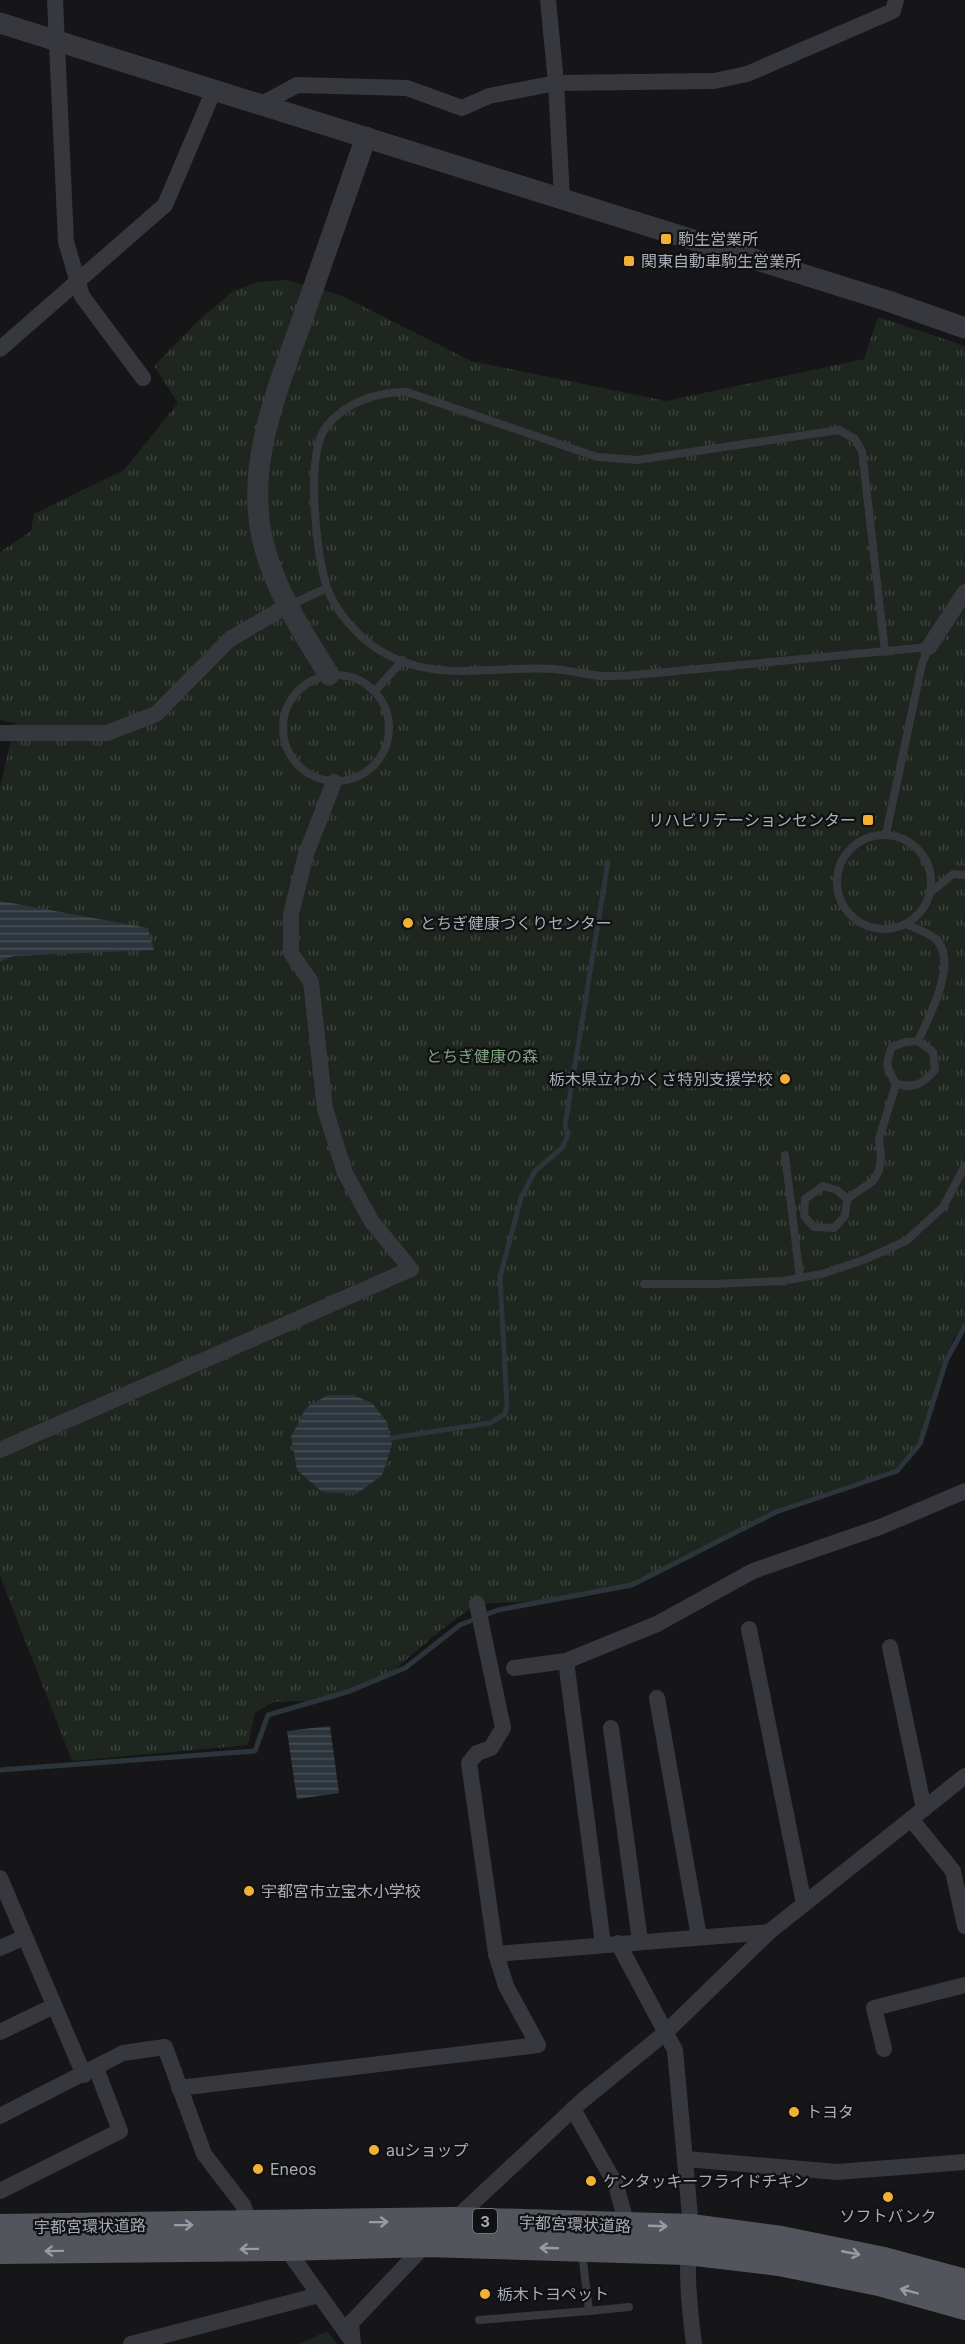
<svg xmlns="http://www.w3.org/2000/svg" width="965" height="2344" viewBox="0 0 965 2344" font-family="Inter,'Noto Sans JP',sans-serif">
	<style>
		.grass { fill: #1e261f }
		.park { fill: url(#park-tufts) }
		.water { fill: url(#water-rules) }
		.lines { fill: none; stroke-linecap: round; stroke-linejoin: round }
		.stream { stroke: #2c353c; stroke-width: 5 }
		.service { stroke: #37383d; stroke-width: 8 }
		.minor { stroke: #37383d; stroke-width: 16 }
		.tertiary { stroke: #37383d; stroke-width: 21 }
		.primary { stroke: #53555c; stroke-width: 26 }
		.oneway { stroke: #979ba6 }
		.poi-dot { fill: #f2b134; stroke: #111113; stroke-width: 2 }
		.labels { text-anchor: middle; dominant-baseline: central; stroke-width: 4.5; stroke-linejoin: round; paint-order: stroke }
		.shield { fill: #111113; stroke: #7b7e86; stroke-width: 1.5 }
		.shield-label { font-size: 15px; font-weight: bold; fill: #a8adb8 }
		.poi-label { font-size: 16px; fill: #a8adb8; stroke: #111113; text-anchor: start }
		.park-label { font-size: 16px; fill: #7fa381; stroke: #111113 }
		.street-label { font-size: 16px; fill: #a8adb8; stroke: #111113 }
	</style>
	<defs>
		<pattern id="park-tufts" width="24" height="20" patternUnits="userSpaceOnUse" patternTransform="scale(1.5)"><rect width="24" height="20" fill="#1e261f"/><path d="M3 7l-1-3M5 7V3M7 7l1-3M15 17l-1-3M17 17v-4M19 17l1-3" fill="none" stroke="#3c433d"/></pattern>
		<pattern id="water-rules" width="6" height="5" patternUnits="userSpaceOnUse" patternTransform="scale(1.5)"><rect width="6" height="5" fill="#2c353c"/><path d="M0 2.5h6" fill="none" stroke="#485056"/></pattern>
	</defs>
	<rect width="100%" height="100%" fill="#161618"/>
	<!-- grass -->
	<polygon class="grass" points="327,2331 337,2344 299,2344"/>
	<!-- park -->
	<polygon class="park" points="286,280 340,295 471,361 666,401 864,359 878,317 965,346 965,1324 953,1340 920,1444 897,1471 776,1512 632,1585 568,1600 477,1604 442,1629 393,1671 331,1700 273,1702 255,1713 248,1745 72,1761 0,1576 0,788 15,723 0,720 0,552 31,531 34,514 124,470 178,403 154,366 201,318 233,291 259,282"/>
	<!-- water -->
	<g class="water">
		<polygon points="0,901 148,928 154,950 13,956 0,962"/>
		<polygon points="328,1395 353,1395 372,1403 387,1422 392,1445 382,1475 357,1494 322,1492 297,1470 291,1437 306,1408"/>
		<polygon points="330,1726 339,1793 297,1799 287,1731"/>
	</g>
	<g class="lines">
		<!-- stream -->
		<g class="stream">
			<polyline points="391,1438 490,1423 505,1414 507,1405 500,1277 521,1198 535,1171 562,1148 568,1135 565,1126 608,862"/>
			<polyline points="0,1770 255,1751 268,1715 350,1691 405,1668 460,1625 498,1610 632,1585 776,1512 897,1471 920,1444 946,1361 965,1326"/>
		</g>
		<!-- service -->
		<g class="service">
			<polyline points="290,605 327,588"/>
			<path d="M885,652L862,451L855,439L839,430L637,460L597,457L407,392C377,392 345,402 326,427C305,455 316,555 327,588C336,612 357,636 379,650C436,685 491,665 553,669C569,670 586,675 602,676C613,676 624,676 634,675L929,647"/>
			<circle cx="336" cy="728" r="53"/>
			<polyline points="375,691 403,660"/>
			<polyline points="886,834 922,664 929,647"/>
			<circle cx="884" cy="882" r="47"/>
			<polyline points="930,893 953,874 965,875"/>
			<path d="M896,1084C915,1088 922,1085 935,1070L933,1052L918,1041"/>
			<polyline points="785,1155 800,1278"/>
			<path d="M847,1199L845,1216L834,1228L814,1227L804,1216L805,1199L823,1186L837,1190L847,1199L873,1181L879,1171L881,1156L879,1139L896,1084C887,1068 884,1065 892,1047L905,1042L918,1041C929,1017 962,956 932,936C924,931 914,928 906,924"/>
			<polyline points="644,1284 713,1284 782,1281 822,1274 866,1259 906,1241 943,1207 965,1166"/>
			<polyline points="589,2311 629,2307"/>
			<polyline points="479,2320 589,2311 582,2253"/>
		</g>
		<!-- minor -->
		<g class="minor">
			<polyline points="55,0 66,242 82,296 143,378"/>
			<polyline points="548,0 556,83 562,198"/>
			<polyline points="260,105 297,85 407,88 462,108 489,96 556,83 714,81 747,74 893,11 896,0"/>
			<polyline points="0,349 165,205 214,90"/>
			<polyline points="929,647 965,592"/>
			<polyline points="0,733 107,733 156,714 230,639 287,606"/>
			<polyline points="0,1450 411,1269 372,1222 345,1173 325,1109 311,982 291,953 291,914 306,854 334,782"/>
			<polyline points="749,1629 804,1904"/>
			<polyline points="890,1647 924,1809"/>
			<polyline points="566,1661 603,1944"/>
			<polyline points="514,1668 566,1661 657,1624 753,1571 880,1527 965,1491"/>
			<polyline points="657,1698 699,1937"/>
			<polyline points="611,1728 640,1941"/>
			<polyline points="911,1819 953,1871 965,1926"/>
			<polyline points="0,1878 84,2075"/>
			<path d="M618,1943L675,2050L691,2227C685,2266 689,2305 694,2344"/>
			<polyline points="0,1948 25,1937"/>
			<polyline points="496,1954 769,1932"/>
			<polyline points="0,2032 54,2006"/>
			<polyline points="884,2049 874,2008 965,1985"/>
			<polyline points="179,2088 538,2045 506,1986 496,1954 469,1763 477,1753 491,1748 503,1728 477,1604"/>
			<polyline points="573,2109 616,2185 627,2225"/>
			<polyline points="0,2116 123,2053 165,2047 204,2154 243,2205 251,2224"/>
			<polyline points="686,2159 837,2172 965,2162"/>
			<polyline points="0,2191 120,2131 96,2068"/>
			<polyline points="452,2222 583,2100 665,2033 769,1932 965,1776"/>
			<polyline points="286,2248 352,2341"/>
			<polyline points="131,2344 319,2295"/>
			<polyline points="353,2344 351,2323 428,2242"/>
		</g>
		<!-- tertiary -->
		<g class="tertiary">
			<polyline points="0,23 888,301 965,328"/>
			<path d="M329,675C302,631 273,588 262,537C245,459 281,381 306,309C326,252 346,194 366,137"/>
		</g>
		<!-- primary -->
		<g class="primary">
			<polyline points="0,2227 454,2220 691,2227 781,2239 884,2260 965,2282"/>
			<polyline points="0,2251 286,2248 426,2244 687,2252 779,2263 879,2283 965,2307"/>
		</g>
	</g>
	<!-- one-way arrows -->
	<defs><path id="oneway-shaft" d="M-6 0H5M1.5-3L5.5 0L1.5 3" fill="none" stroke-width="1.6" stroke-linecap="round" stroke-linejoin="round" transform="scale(1.5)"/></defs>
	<g class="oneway">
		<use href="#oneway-shaft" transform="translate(379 2222) rotate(-1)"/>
		<use href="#oneway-shaft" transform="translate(184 2225) rotate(-1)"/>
		<use href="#oneway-shaft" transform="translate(658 2226) rotate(2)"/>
		<use href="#oneway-shaft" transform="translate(549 2248) rotate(-178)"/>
		<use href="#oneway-shaft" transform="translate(249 2249) rotate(179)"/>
		<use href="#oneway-shaft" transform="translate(54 2251) rotate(179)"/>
		<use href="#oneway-shaft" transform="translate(851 2253) rotate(11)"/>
		<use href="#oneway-shaft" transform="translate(909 2291) rotate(-165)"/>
	</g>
	<!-- markers -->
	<g class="poi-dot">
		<rect x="660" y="233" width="12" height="12" rx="3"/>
		<rect x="623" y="255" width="12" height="12" rx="3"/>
		<rect x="862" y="814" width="12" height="12" rx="3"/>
		<circle cx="408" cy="923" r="6"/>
		<circle cx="785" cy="1079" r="6"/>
		<circle cx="249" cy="1891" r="6"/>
		<circle cx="794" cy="2112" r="6"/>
		<circle cx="374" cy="2150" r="6"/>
		<circle cx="258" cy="2169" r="6"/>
		<circle cx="591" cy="2181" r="6"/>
		<circle cx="888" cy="2197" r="6"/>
		<circle cx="485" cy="2294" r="6"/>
	</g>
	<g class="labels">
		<!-- shield labels -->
		<rect class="shield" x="473" y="2209" width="24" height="24" rx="4.5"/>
		<g class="shield-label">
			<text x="485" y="2221">3</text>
		</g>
		<!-- poi labels -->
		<g class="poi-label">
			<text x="678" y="239">駒生営業所</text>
			<text x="641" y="261">関東自動車駒生営業所</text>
			<text x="856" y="820" text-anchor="end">リハビリテーションセンター</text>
			<text x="420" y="923">とちぎ健康づくりセンター</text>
			<text x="773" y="1079" text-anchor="end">栃木県立わかくさ特別支援学校</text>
			<text x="261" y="1891">宇都宮市立宝木小学校</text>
			<text x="806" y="2112">トヨタ</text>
			<text x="386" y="2150">auショップ</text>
			<text x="270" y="2169">Eneos</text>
			<text x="603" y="2181">ケンタッキーフライドチキン</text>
			<text x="888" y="2216" text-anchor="middle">ソフトバンク</text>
			<text x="497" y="2294">栃木トヨペット</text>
		</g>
		<!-- park labels -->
		<g class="park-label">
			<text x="482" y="1056">とちぎ健康の森</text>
		</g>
		<!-- street labels -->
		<g class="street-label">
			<text transform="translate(575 2224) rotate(2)">宇都宮環状道路</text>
			<text transform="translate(90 2226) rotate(-1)">宇都宮環状道路</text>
		</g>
	</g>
</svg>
